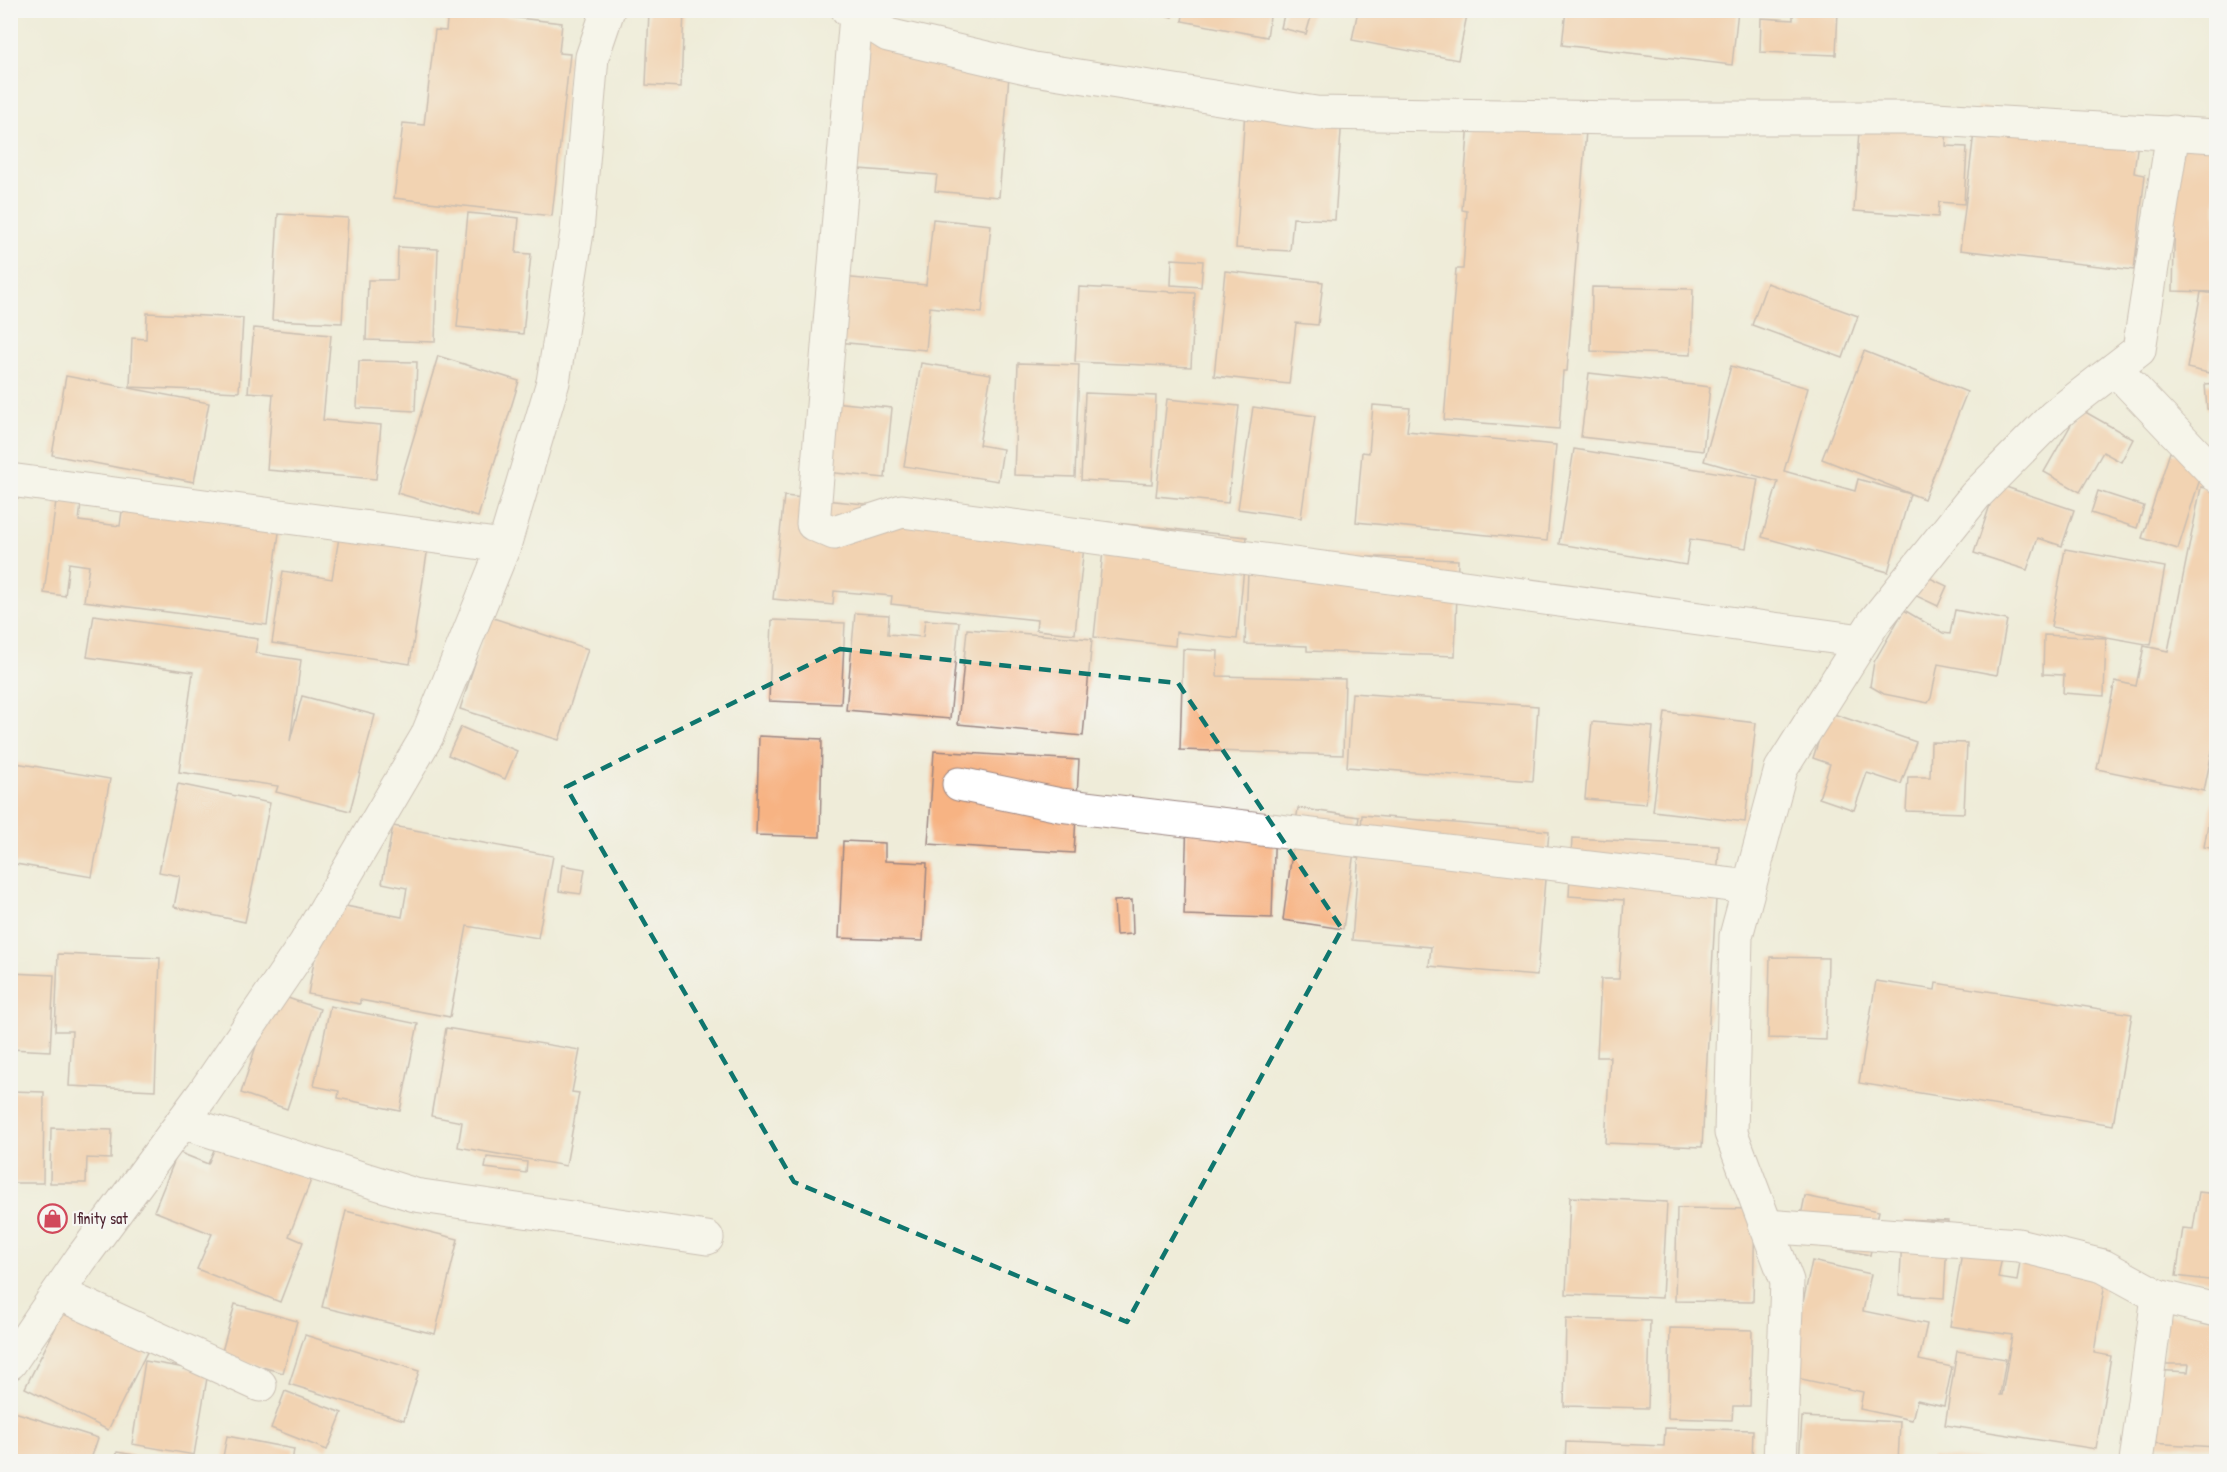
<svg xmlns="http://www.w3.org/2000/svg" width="2227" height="1472" viewBox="0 0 2227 1472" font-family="'Patrick Hand',sans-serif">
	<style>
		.building { fill: #f7b383 }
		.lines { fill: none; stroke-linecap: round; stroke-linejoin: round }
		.minor-casing { stroke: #9c8682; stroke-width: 35 }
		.minor { stroke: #fff; stroke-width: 33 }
		.marked { fill: none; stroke: #0f766e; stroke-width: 4.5; stroke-dasharray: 12 8; stroke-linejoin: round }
		.labels { text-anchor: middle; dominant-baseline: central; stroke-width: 4.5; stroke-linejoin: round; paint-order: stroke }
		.poi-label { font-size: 16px; fill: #4a1f2b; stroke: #f6f6f2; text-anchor: start }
	</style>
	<rect width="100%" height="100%" fill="#f6f6f2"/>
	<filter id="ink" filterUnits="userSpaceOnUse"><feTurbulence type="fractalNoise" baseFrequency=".0167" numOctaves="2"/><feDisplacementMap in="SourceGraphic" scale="12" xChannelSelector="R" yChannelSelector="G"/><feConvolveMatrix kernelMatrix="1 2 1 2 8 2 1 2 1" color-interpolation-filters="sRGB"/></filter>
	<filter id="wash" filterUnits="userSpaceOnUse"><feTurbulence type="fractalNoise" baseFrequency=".008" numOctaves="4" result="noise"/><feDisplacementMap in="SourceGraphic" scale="24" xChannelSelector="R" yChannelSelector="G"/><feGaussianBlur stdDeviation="1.35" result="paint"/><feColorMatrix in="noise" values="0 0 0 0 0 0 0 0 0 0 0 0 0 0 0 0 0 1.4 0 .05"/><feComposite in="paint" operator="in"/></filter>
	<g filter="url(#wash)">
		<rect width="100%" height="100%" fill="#efecd9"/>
		<g id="blocks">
			<!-- building -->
			<g class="building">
				<polygon points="448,10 562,23 559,53 570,54 552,216 394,198 403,123 424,125 435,30 446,31"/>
				<polygon points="649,10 684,10 681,87 646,85"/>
				<polygon points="1147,10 1174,10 1172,17"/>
				<polygon points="1184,10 1271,10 1267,37 1182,21"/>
				<polygon points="1285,10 1313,10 1306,34 1281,28"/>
				<polygon points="1358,10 1468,10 1458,60 1352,40"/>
				<polygon points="1566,10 1738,10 1732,65 1562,45"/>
				<polygon points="1793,10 1838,10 1836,55 1760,52 1761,18 1793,20"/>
				<polygon points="857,37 1011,51 999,197 935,191 937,175 846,168"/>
				<polygon points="1246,95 1343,102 1335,220 1293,218 1290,251 1236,248"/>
				<polygon points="1977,107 2140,125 2134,173 2145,175 2134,270 1960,250"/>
				<polygon points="1470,109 1587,118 1567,371 1563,371 1559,429 1444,420 1456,269 1463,269 1467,211 1462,210"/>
				<polygon points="1860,114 1947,120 1946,146 1967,147 1964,204 1939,202 1938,217 1854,211"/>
				<polygon points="2177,125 2216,126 2216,292 2173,291"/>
				<polygon points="468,213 519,218 516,253 531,254 523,334 457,327"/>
				<polygon points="278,214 348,218 342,323 272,320"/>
				<polygon points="933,219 991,225 982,313 930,307 926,350 825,341 831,276 926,285"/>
				<polygon points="398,247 438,249 435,342 366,340 368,280 397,280"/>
				<polygon points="1172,259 1203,261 1201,287 1171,285"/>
				<polygon points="1225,271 1323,282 1318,325 1296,323 1289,384 1214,376"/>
				<polygon points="1767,283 1858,316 1843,358 1752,325"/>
				<polygon points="1079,287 1195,293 1191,367 1075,362"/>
				<polygon points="1592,287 1693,289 1691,355 1591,351"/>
				<polygon points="2201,292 2216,294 2216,331 2209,373 2187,368"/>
				<polygon points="147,313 243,318 239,392 130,387 132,338 146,339"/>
				<polygon points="254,328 331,335 323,420 381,425 376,479 267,470 273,394 248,392"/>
				<polygon points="1864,351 1967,392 1924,499 1822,459"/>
				<polygon points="438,356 519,381 478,517 397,493"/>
				<polygon points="359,361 417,362 415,411 357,408"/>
				<polygon points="921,363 991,374 979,445 1003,449 998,481 904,466"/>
				<polygon points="1018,363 1079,365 1075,477 1014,475"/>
				<polygon points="1731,366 1808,388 1784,471 1855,491 1858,479 1910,494 1888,572 1762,537 1778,482 1704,461"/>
				<polygon points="1589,373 1710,387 1703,451 1581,437"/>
				<polygon points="66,376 209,403 194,482 52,455"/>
				<polygon points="2216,383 2216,409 2207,409 2205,384"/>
				<polygon points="1085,393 1156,396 1152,484 1081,480"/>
				<polygon points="1167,399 1239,406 1228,503 1156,496"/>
				<polygon points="813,400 892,408 885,478 806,470"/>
				<polygon points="1373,405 1410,408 1407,431 1556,445 1547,541 1356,522 1362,452 1369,453"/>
				<polygon points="1253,407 1315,416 1301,518 1238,509"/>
				<polygon points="2080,409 2133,439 2121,462 2103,452 2080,492 2044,472"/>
				<polygon points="1574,449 1758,479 1746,548 1690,539 1686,565 1559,544"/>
				<polygon points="2170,452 2205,463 2178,549 2142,538"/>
				<polygon points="1997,484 2074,510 2062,546 2038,538 2027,570 1974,553"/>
				<polygon points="2201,487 2216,490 2216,732 2204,791 2097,769 2115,681 2136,686 2144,646 2168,651"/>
				<polygon points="2098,491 2144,506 2137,528 2091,513"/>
				<polygon points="784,496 1086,526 1075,634 1036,630 1037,620 891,604 892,596 834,591 833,605 773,599"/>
				<polygon points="56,501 81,504 79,521 120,526 123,504 280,525 267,625 84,601 89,566 69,563 65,596 44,593"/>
				<polygon points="342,520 430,534 410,664 272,643 283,571 332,579"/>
				<polygon points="1106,522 1247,537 1237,639 1176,632 1175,646 1094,637"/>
				<polygon points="1249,548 1317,555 1458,560 1455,656 1307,651 1307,646 1245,644"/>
				<polygon points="2065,549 2165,567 2151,645 2051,627"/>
				<polygon points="1919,573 1947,586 1938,606 1910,593"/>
				<polygon points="1904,610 1943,633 1950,634 1955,610 2007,620 1997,675 1938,664 1931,698 1928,703 1884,694 1870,686 1874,662"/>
				<polygon points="855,613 889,615 888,634 923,637 925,620 959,622 950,719 846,710"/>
				<polygon points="94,615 258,639 255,653 301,660 290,741 302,696 375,715 350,811 276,792 278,786 179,772 193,672 87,657"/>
				<polygon points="490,617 588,649 559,740 460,709"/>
				<polygon points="772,620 845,623 841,704 769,701"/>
				<polygon points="967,629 1092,639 1083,736 958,724"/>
				<polygon points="2044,635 2106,638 2104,696 2063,693 2064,675 2043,674"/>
				<polygon points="1183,649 1218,651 1217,676 1345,679 1343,755 1180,750"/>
				<polygon points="1352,693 1538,706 1533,781 1347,767"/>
				<polygon points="1665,712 1756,723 1745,822 1653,811"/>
				<polygon points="1828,712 1916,742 1901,784 1867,773 1854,810 1819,798 1830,764 1813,758"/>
				<polygon points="1592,722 1653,727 1646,804 1585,799"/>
				<polygon points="461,727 517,751 505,779 448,755"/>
				<polygon points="759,736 822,739 820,837 756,835"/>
				<polygon points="1931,742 1967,743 1964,813 1906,811 1908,777 1930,777"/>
				<polygon points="934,751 1079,760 1074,853 928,844"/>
				<polygon points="10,762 110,779 92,877 10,863"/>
				<polygon points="178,784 270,803 245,922 174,907 180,876 159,872"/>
				<polygon points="2215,785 2216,785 2216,849 2204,847"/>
				<polygon points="1298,808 1359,817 1343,929 1283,920"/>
				<polygon points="1362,815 1549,831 1537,976 1429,966 1431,947 1352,940"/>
				<polygon points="1187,817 1275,819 1272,918 1184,915"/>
				<polygon points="393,826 553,856 538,938 467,926 450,1017 360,1000 360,1004 308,994 325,902 402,917 407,888 382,883"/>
				<polygon points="1572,838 1719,846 1702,1147 1605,1143 1610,1057 1597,1057 1601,979 1619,979 1624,900 1569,896"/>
				<polygon points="843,841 885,843 885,861 927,863 923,941 839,938"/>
				<polygon points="562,865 585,869 581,894 559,891"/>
				<polygon points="1132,900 1133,934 1116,935 1114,901"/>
				<polygon points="58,954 160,958 155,1090 69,1086 72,1031 55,1031"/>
				<polygon points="1770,957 1828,958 1826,1040 1768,1038"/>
				<polygon points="10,973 54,975 50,1051 10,1049"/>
				<polygon points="1876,981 1935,990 1936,983 2132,1014 2113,1125 1859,1083"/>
				<polygon points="273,993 320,1009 287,1109 241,1093"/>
				<polygon points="330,1006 418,1024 400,1111 338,1098 339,1091 314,1086"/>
				<polygon points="446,1028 580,1050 572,1092 579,1093 566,1166 458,1147 462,1122 431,1116"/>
				<polygon points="10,1091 44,1092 43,1183 10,1183"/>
				<polygon points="51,1128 112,1130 111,1159 87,1158 86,1183 50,1183"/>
				<polygon points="217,1143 311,1180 289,1236 303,1242 280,1302 197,1269 212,1234 154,1211 178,1152 208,1164"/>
				<polygon points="487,1157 527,1162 526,1173 485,1168"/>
				<polygon points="2199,1192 2216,1194 2216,1281 2176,1276 2183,1228 2193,1229"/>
				<polygon points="1805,1196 1879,1211 1870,1255 1796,1240"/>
				<polygon points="1570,1197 1667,1202 1662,1298 1566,1294"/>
				<polygon points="1677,1208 1755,1209 1753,1302 1675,1301"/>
				<polygon points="346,1211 458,1239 435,1334 322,1307"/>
				<polygon points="1903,1219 1948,1221 1944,1298 1899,1295"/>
				<polygon points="2024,1237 2110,1250 2094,1353 2111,1356 2096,1449 1945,1425 1957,1351 2006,1359 2000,1395 2002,1395 2012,1335 1950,1326 1963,1246 2003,1252 1998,1278 2017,1281"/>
				<polygon points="1812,1261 1871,1274 1863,1311 1927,1324 1919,1360 1952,1367 1944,1406 1917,1400 1912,1420 1860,1409 1863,1392 1787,1376"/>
				<polygon points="235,1304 297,1321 283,1373 221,1355"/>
				<polygon points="64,1311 147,1352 108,1430 25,1388"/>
				<polygon points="2166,1316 2216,1318 2216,1447 2150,1443 2154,1370 2188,1372 2189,1364 2164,1364"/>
				<polygon points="1566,1319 1650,1321 1648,1408 1564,1406"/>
				<polygon points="1670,1328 1752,1330 1750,1406 1733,1406 1732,1420 1668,1418"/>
				<polygon points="305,1335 419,1371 404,1420 289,1384"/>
				<polygon points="145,1361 208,1372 194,1455 132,1444"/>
				<polygon points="285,1391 342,1413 327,1450 271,1428"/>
				<polygon points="11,1411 98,1438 90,1462 10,1462"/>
				<polygon points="1802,1417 1900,1422 1898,1462 1799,1462"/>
				<polygon points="1665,1428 1753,1430 1752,1462 1565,1462 1566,1442 1664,1446"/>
				<polygon points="227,1436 294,1449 292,1462 222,1462"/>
				<polygon points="117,1452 162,1460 162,1462 115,1462"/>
				<polygon points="1931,1457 1987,1460 1987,1462 1931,1462"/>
			</g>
		</g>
	</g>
	<g filter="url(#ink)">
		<use href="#blocks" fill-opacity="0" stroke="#9c8682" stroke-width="1.5"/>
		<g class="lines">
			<defs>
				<g id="minor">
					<polyline points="848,10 888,35 1034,69 1316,113 1618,118 1919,118 2216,136"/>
					<polyline points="856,16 813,524 834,533 902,511 1862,641"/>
					<polyline points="2115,369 2216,475"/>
					<polyline points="10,480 504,546"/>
					<polyline points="959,784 1060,805 1749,887"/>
					<polyline points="182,1122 415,1195 707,1238"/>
					<polyline points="1766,1226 2018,1245 2103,1266 2158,1296 2216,1310"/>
					<polyline points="58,1293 260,1385"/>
					<polyline points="10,1363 81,1259 203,1094 305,944 427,736 504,546 553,382 577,232 592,57 608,10"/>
					<polyline points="1780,1462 1787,1281 1731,1133 1736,936 1781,769 1874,622 1975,496 2054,416 2139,350 2173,132"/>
					<polyline points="2136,1462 2158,1296"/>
				</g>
			</defs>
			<!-- minor casing -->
			<use href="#minor" class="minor-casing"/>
			<!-- minor -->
			<use href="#minor" class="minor"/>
		</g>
	</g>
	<!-- marked area -->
	<path d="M0 0H2227V1472H0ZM840,649L1178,683L1342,929L1127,1322L794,1182L566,787Z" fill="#efecd9" fill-opacity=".55" fill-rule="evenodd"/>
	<path class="marked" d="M840,649L1178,683L1342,929L1127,1322L794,1182L566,787Z"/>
	<!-- icons -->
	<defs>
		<symbol id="shop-ring" viewBox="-11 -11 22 22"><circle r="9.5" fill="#f6f6f2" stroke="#d1495b" stroke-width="1.5"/><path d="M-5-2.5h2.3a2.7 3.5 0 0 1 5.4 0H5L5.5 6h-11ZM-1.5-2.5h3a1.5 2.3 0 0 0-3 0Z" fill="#d1495b"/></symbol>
	</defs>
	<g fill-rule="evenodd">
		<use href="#shop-ring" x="36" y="1202" width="33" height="33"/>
	</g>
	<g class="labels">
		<!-- poi labels -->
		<g class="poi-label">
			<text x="73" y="1218">Ifinity sat</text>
		</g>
	</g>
	<!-- margin -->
	<rect width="2227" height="1472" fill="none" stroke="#f6f6f2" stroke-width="36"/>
</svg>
